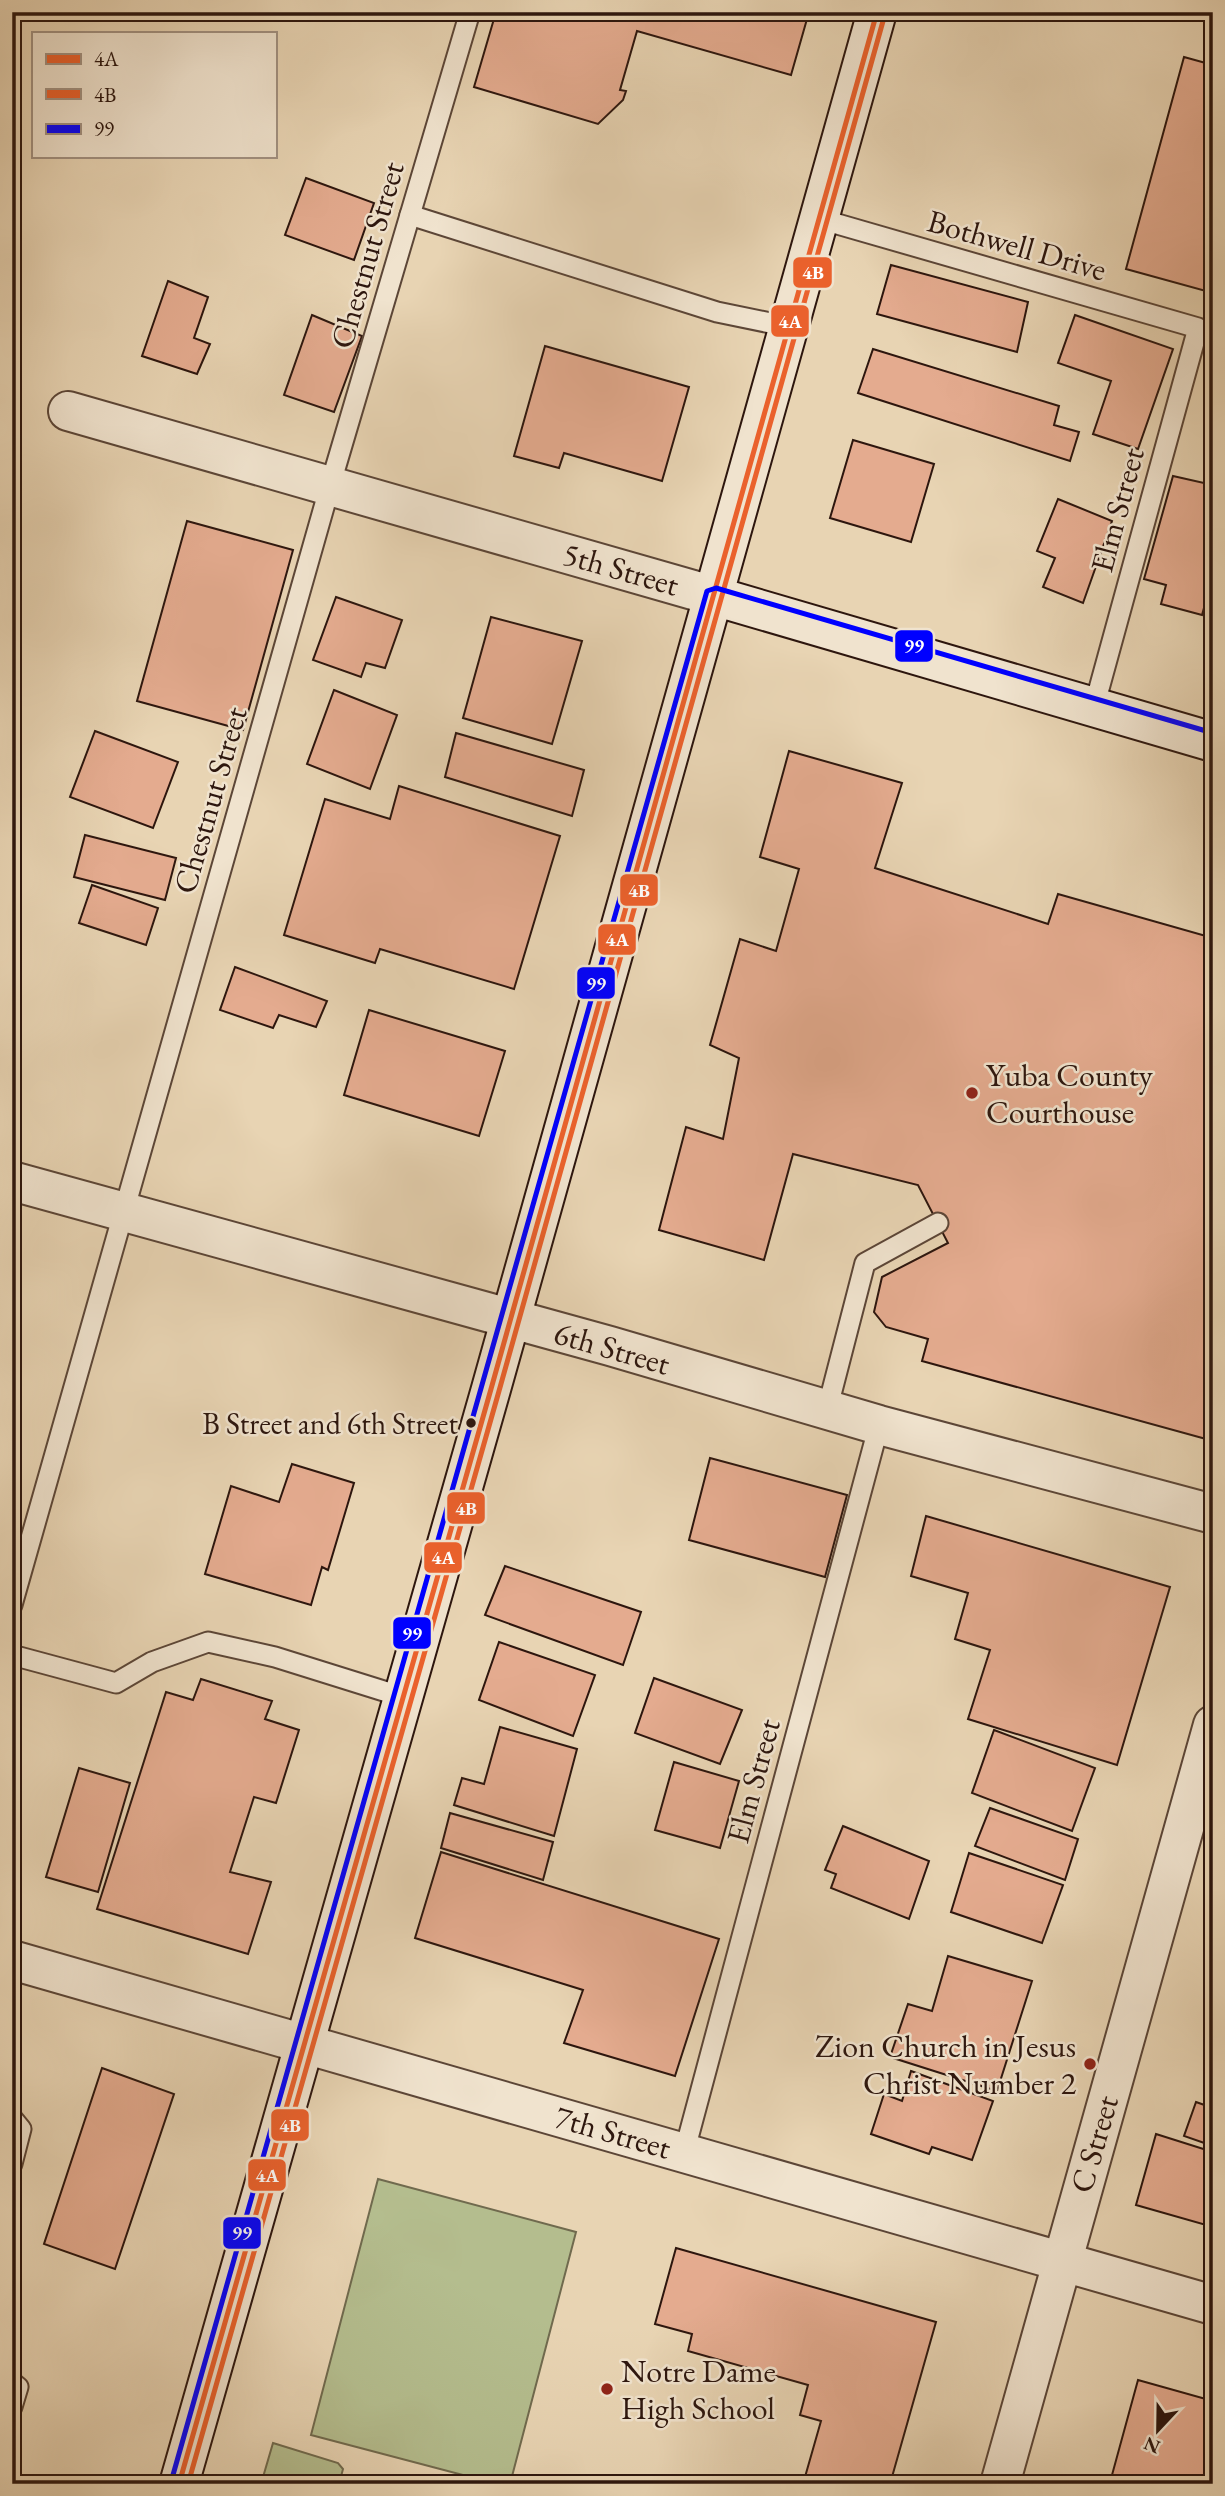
<svg xmlns="http://www.w3.org/2000/svg" width="1225" height="2496" viewBox="0 0 1225 2496" font-family="'EB Garamond',serif">
	<style>
		.green { fill: #b4bd8e; stroke: #706a4e; stroke-width: 2 }
		.building { fill: #e4ab8f; stroke: #2d160e; stroke-width: 2 }
		.lines { fill: none; stroke-linecap: round; stroke-linejoin: round }
		.lane-casing { stroke: #5c4637; stroke-width: 23 }
		.street-casing { stroke: #5c4637; stroke-width: 42 }
		.secondary-casing { stroke: #2d160e; stroke-width: 42 }
		.lane { stroke: #f0e3ce; stroke-width: 19 }
		.street { stroke: #f0e3ce; stroke-width: 38 }
		.secondary { stroke: #f0e3ce; stroke-width: 38 }
		.bus-1-casing { stroke: #f0e3ce; stroke-width: 10 }
		.bus-2-casing { stroke: #f0e3ce; stroke-width: 10 }
		.bus-3-casing { stroke: #f0e3ce; stroke-width: 10 }
		.bus-1 { stroke: #ea612c; stroke-width: 5 }
		.bus-2 { stroke: #ea612c; stroke-width: 5 }
		.bus-3 { stroke: #00f; stroke-width: 5 }
		.poi-dot { fill: #8f2418; stroke: #f0e3ce; stroke-width: 2.5 }
		.bus-dot { fill: #2d160e; stroke: #f0e3ce; stroke-width: 2.5 }
		.labels { text-anchor: middle; dominant-baseline: central; stroke-width: 5; stroke-linejoin: round; paint-order: stroke }
		.bus-label { font-size: 30px; fill: #2d160e; stroke: #f0e3ce; text-anchor: end }
		.street-label { font-size: 32px; fill: #2d160e; stroke: #f0e3ce }
		.poi-label { font-size: 32px; fill: #2d160e; stroke: #f0e3ce; text-anchor: start }
		.line-badge { stroke: #f0e3ce; stroke-width: 2.5 }
		.badge-label { font-size: 19px; text-anchor: middle; font-weight: bold; fill: #fff }
	</style>
	<rect width="100%" height="100%" fill="#e8d4b3"/>
	<filter id="stains"><feTurbulence type="fractalNoise" baseFrequency=".00286" numOctaves="4"/><feColorMatrix values="0 0 0 0 .2 0 0 0 0 .09 0 0 0 0 .02 0 0 0 .5 -.17"/></filter>
	<radialGradient id="worn" r=".72"><stop offset=".6" stop-color="#630" stop-opacity="0"/><stop offset="1" stop-color="#630" stop-opacity=".3"/></radialGradient>
	<!-- green -->
	<g class="green">
		<polygon points="378,2179 576,2232 510,2484 497,2484 311,2435"/>
		<polygon points="273,2443 338,2463 343,2469 339,2484 261,2484"/>
	</g>
	<!-- building -->
	<g class="building">
		<polygon points="496,12 809,12 791,75 637,31 620,90 626,91 623,100 598,124 474,87"/>
		<polygon points="1184,57 1213,65 1213,293 1126,269"/>
		<polygon points="306,178 374,203 354,260 285,235"/>
		<polygon points="891,265 1028,302 1017,352 877,314"/>
		<polygon points="168,281 208,297 194,338 210,344 197,374 142,356"/>
		<polygon points="312,315 362,336 334,412 284,395"/>
		<polygon points="1075,315 1173,349 1138,449 1093,434 1111,381 1058,363"/>
		<polygon points="545,346 689,387 662,481 564,453 559,468 514,456"/>
		<polygon points="873,349 1059,406 1054,425 1079,432 1070,461 858,393"/>
		<polygon points="853,440 934,464 911,542 830,518"/>
		<polygon points="1173,476 1213,485 1213,591 1209,590 1202,615 1161,604 1166,585 1144,579"/>
		<polygon points="1058,499 1112,521 1083,603 1043,587 1055,558 1037,551"/>
		<polygon points="187,521 293,550 243,730 137,701"/>
		<polygon points="336,597 402,620 385,668 366,663 361,677 313,660"/>
		<polygon points="491,617 582,641 552,744 463,718"/>
		<polygon points="334,690 397,715 370,789 307,764"/>
		<polygon points="95,731 178,762 153,828 70,797"/>
		<polygon points="456,733 584,770 572,816 445,777"/>
		<polygon points="789,751 902,783 875,868 1048,924 1058,894 1213,938 1213,1237 1207,1256 1213,1257 1213,1418 1206,1439 922,1361 928,1339 886,1327 874,1312 882,1277 948,1243 918,1185 793,1154 764,1260 659,1230 686,1127 723,1139 739,1058 710,1045 740,939 776,951 799,869 760,857"/>
		<polygon points="399,786 560,836 514,989 380,949 375,963 284,935 325,799 390,819"/>
		<polygon points="85,835 176,858 165,900 74,877"/>
		<polygon points="92,885 158,908 146,945 79,923"/>
		<polygon points="235,967 327,1001 316,1027 279,1015 273,1028 220,1010"/>
		<polygon points="369,1010 505,1051 479,1136 344,1095"/>
		<polygon points="710,1458 847,1495 825,1577 689,1540"/>
		<polygon points="292,1464 354,1483 328,1570 322,1567 311,1605 205,1574 231,1486 279,1502"/>
		<polygon points="926,1516 1170,1587 1117,1765 968,1719 990,1650 955,1639 968,1593 911,1576"/>
		<polygon points="505,1566 641,1612 623,1665 485,1615"/>
		<polygon points="499,1642 595,1675 573,1736 479,1700"/>
		<polygon points="654,1678 742,1710 720,1764 635,1733"/>
		<polygon points="201,1679 272,1701 265,1719 299,1730 276,1803 254,1797 230,1872 271,1882 248,1954 97,1909 166,1692 193,1700"/>
		<polygon points="500,1727 577,1749 554,1836 454,1805 462,1778 484,1784"/>
		<polygon points="994,1730 1095,1768 1072,1831 972,1793"/>
		<polygon points="674,1762 739,1781 720,1848 655,1830"/>
		<polygon points="79,1768 130,1783 98,1892 46,1877"/>
		<polygon points="990,1808 1078,1839 1065,1880 975,1846"/>
		<polygon points="450,1813 553,1842 543,1880 441,1848"/>
		<polygon points="843,1826 929,1861 909,1919 831,1888 836,1874 825,1870"/>
		<polygon points="441,1852 719,1939 675,2076 564,2043 583,1990 415,1938"/>
		<polygon points="969,1853 1063,1885 1042,1943 951,1912"/>
		<polygon points="948,1956 1032,1981 997,2091 890,2057 908,2004 932,2011"/>
		<polygon points="102,2068 174,2094 115,2269 44,2244"/>
		<polygon points="911,2071 993,2101 972,2160 932,2147 929,2154 871,2134 884,2094 902,2101"/>
		<polygon points="1196,2102 1213,2108 1213,2146 1184,2136"/>
		<polygon points="1156,2134 1213,2152 1213,2227 1136,2205"/>
		<polygon points="676,2248 936,2322 890,2484 803,2484 821,2421 800,2415 808,2385 688,2351 692,2334 655,2324"/>
		<polygon points="1138,2380 1213,2401 1213,2484 1141,2484 1112,2475"/>
	</g>
	<g class="lines">
		<defs>
			<g id="lane">
				<polyline points="410,215 717,312 790,327"/>
				<polyline points="820,219 1198,328 1094,707"/>
				<polyline points="827,1410 865,1263 938,1223"/>
				<polyline points="12,1605 330,486 470,12"/>
				<polyline points="12,1655 116,1683 152,1662 208,1642 275,1657 403,1697"/>
				<polyline points="12,2118 21,2129 12,2164"/>
				<polyline points="684,2153 879,1425"/>
				<polyline points="12,2382 18,2387 12,2407"/>
			</g>
			<g id="street">
				<polyline points="68,411 714,596"/>
				<polyline points="12,1181 610,1346 879,1425 1213,1514"/>
				<polyline points="12,1960 1213,2305"/>
				<polyline points="1000,2484 1213,1725"/>
			</g>
			<g id="secondary">
				<polyline points="714,596 1213,742"/>
				<polyline points="179,2484 491,1389 877,12"/>
			</g>
		</defs>
		<!-- lane casing -->
		<use href="#lane" class="lane-casing"/>
		<!-- street casing -->
		<use href="#street" class="street-casing"/>
		<!-- secondary casing -->
		<use href="#secondary" class="secondary-casing"/>
		<!-- lane -->
		<use href="#lane" class="lane"/>
		<!-- street -->
		<use href="#street" class="street"/>
		<!-- secondary -->
		<use href="#secondary" class="secondary"/>
		<defs>
			<polyline id="bus-1" points="179,2484 491,1389 877,12"/>
			<polyline id="bus-2" points="188,2484 499,1391 885,14"/>
			<polyline id="bus-3" points="171,2482 707,591 716,588 1213,733"/>
		</defs>
		<!-- bus-1 casing -->
		<use href="#bus-1" class="bus-1-casing"/>
		<!-- bus-2 casing -->
		<use href="#bus-2" class="bus-2-casing"/>
		<!-- bus-3 casing -->
		<use href="#bus-3" class="bus-3-casing"/>
		<!-- bus-1 -->
		<use href="#bus-1" class="bus-1"/>
		<!-- bus-2 -->
		<use href="#bus-2" class="bus-2"/>
		<!-- bus-3 -->
		<use href="#bus-3" class="bus-3"/>
	</g>
	<!-- markers -->
	<g class="poi-dot">
		<circle cx="972" cy="1093" r="7"/>
		<circle cx="1090" cy="2064" r="7"/>
		<circle cx="607" cy="2389" r="7"/>
	</g>
	<circle class="bus-dot" cx="471" cy="1423" r="6"/>
	<g class="labels">
		<!-- bus labels -->
		<g class="bus-label">
			<text x="458" y="1423">B Street and 6th Street</text>
		</g>
		<!-- street labels -->
		<g class="street-label">
			<text transform="translate(1017 245) rotate(16)">Bothwell Drive</text>
			<text transform="translate(367 255) rotate(-74)">Chestnut Street</text>
			<text transform="translate(1117 510) rotate(-75)">Elm Street</text>
			<text transform="translate(621 569) rotate(16)">5th Street</text>
			<text transform="translate(210 800) rotate(-74)">Chestnut Street</text>
			<text transform="translate(612 1348) rotate(16)">6th Street</text>
			<text transform="translate(753 1781) rotate(-75)">Elm Street</text>
			<text transform="translate(613 2132) rotate(16)">7th Street</text>
			<text transform="translate(1094 2144) rotate(-74)">C Street</text>
		</g>
		<!-- poi labels -->
		<g class="poi-label">
			<text x="986" y="1075">Yuba County<tspan x="986" dy="37">Courthouse</tspan></text>
			<text x="1076" y="2046" text-anchor="end">Zion Church in Jesus<tspan x="1076" dy="37">Christ Number 2</tspan></text>
			<text x="621" y="2371">Notre Dame<tspan x="621" dy="37">High School</tspan></text>
		</g>
	</g>
	<g class="line-badge">
		<rect x="792" y="256" width="41" height="33" rx="7" fill="#ea612c"/>
		<rect x="770" y="304" width="40" height="34" rx="7" fill="#ea612c"/>
		<rect x="894" y="629" width="40" height="34" rx="7" fill="#00f"/>
		<rect x="619" y="873" width="40" height="34" rx="7" fill="#ea612c"/>
		<rect x="597" y="923" width="40" height="33" rx="7" fill="#ea612c"/>
		<rect x="576" y="966" width="40" height="34" rx="7" fill="#00f"/>
		<rect x="446" y="1491" width="40" height="34" rx="7" fill="#ea612c"/>
		<rect x="423" y="1541" width="40" height="33" rx="7" fill="#ea612c"/>
		<rect x="392" y="1616" width="40" height="34" rx="7" fill="#00f"/>
		<rect x="270" y="2108" width="40" height="34" rx="7" fill="#ea612c"/>
		<rect x="247" y="2158" width="40" height="34" rx="7" fill="#ea612c"/>
		<rect x="222" y="2216" width="40" height="34" rx="7" fill="#00f"/>
	</g>
	<g class="badge-label">
		<text x="813" y="279">4B</text>
		<text x="790" y="328">4A</text>
		<text x="914" y="652">99</text>
		<text x="639" y="897">4B</text>
		<text x="617" y="946">4A</text>
		<text x="596" y="990">99</text>
		<text x="466" y="1515">4B</text>
		<text x="443" y="1564">4A</text>
		<text x="412" y="1640">99</text>
		<text x="290" y="2132">4B</text>
		<text x="267" y="2182">4A</text>
		<text x="242" y="2239">99</text>
	</g>
	<!-- margin -->
	<rect width="1225" height="2496" fill="none" stroke="#e8d4b3" stroke-width="42"/>
	<rect x="14" y="14" width="1197" height="2468" fill="none" stroke="#2d160e" stroke-width="3.5"/>
	<rect x="21" y="21" width="1183" height="2454" fill="none" stroke="#2d160e" stroke-width="2"/>
	<!-- legend -->
	<rect x="32" y="32" width="245" height="126" fill="#f0e3ce" stroke="#a29181" stroke-width="2"/>
	<rect x="46" y="54" width="35" height="10" fill="#ea612c" stroke="#a29181" stroke-width="2"/>
	<text x="94" y="66" font-size="21" fill="#2d160e">4A</text>
	<rect x="46" y="89" width="35" height="10" fill="#ea612c" stroke="#a29181" stroke-width="2"/>
	<text x="94" y="102" font-size="21" fill="#2d160e">4B</text>
	<rect x="46" y="124" width="35" height="10" fill="#0000ff" stroke="#a29181" stroke-width="2"/>
	<text x="94" y="136" font-size="21" fill="#2d160e">99</text>
	<!-- north arrow -->
	<g transform="translate(1158 2430) rotate(202)" stroke="#f0e3ce" stroke-width="5" paint-order="stroke">
	<path d="M0-5L12 26L0 18L-12 26Z" fill="#2d160e"/>
	<text y="-10" font-size="19" font-weight="bold" text-anchor="middle" fill="#2d160e">N</text>
	</g>
	<rect width="100%" height="100%" filter="url(#stains)"/>
	<rect width="100%" height="100%" fill="url(#worn)"/>
</svg>
